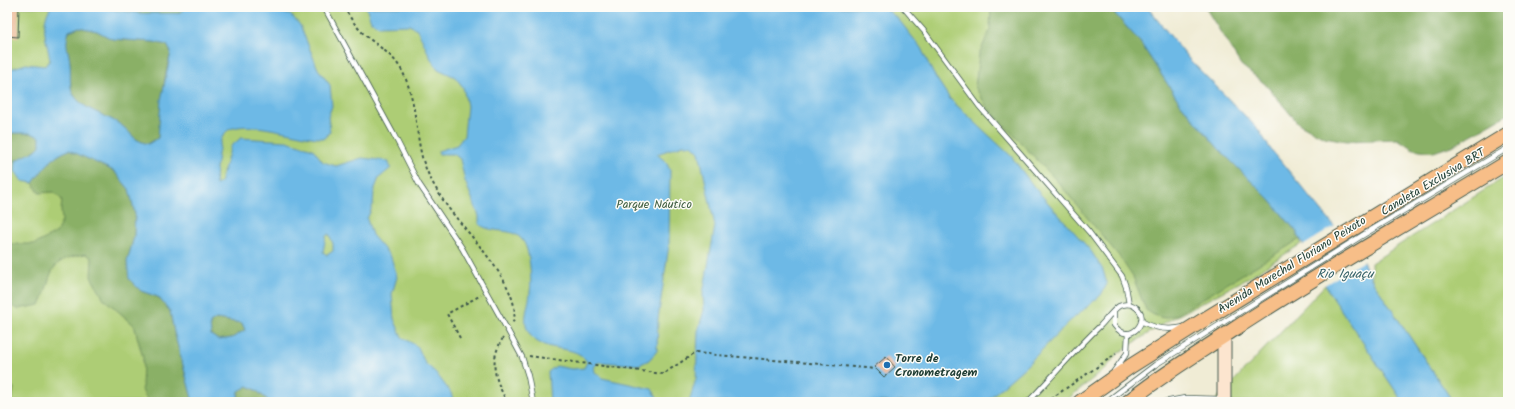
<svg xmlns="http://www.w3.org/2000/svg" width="1515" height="409" viewBox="0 0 1515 409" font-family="Kalam,sans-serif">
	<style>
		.green { fill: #adcd75; stroke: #668554 }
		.forest { fill: #8ab066; stroke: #54764d }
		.water { fill: #6db9e6; stroke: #467b8d; fill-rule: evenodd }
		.pier { fill: #f0ecd5 }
		.building { fill: #eab490 }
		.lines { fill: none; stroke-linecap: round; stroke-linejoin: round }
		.lane-casing { stroke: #3e574c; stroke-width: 6 }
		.secondary-casing { stroke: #3e574c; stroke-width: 15 }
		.primary-casing { stroke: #3e574c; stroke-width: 16 }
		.path { stroke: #3e574c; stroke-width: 2; stroke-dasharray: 3 3; stroke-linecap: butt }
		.lane { stroke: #fff; stroke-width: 4.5 }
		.secondary { stroke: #fce5cf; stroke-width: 13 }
		.primary { stroke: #f7be88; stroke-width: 14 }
		.poi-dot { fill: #1f6fb2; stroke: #fdfcf7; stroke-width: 1.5 }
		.labels { text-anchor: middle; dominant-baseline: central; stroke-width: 3; stroke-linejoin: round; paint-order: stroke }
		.street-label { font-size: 12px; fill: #1f3d34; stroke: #fdfcf7 }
		.park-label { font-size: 12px; fill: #426144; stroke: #fdfcf7 }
		.poi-label { font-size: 12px; font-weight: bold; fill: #1f3d34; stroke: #fdfcf7; text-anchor: start }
		.water-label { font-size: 13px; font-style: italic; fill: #366269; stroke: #fdfcf7 }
	</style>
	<rect width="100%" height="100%" fill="#fdfcf7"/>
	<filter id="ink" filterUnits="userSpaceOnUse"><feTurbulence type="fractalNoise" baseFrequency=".025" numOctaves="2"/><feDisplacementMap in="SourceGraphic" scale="8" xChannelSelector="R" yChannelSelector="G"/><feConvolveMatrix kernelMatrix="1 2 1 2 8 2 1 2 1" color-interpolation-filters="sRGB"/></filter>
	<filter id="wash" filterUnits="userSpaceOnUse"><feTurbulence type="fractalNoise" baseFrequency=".012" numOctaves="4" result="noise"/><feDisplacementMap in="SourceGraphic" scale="16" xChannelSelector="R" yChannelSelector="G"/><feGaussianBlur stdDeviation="0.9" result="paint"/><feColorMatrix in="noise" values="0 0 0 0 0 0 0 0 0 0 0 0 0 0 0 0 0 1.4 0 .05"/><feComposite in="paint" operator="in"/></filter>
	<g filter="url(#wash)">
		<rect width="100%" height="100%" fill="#f0ecd5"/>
		<!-- green -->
		<g class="green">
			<polygon points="7,7 1109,7 1300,239 1301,244 1246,279 1164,323 1117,354 1106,368 1064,402 7,402"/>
			<polygon points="1508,175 1508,402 1453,402 1372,280 1371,263"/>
			<polygon points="1325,285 1403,402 1214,402"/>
		</g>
		<!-- forest -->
		<g class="forest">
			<polygon points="991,7 1109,7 1140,42 1180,103 1219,149 1270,200 1296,231 1300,239 1176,315 1163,318 1154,315 1146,310 1133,277 1119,256 1057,181 987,107 975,87 979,54 990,30"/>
			<polygon points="1205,7 1508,7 1508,114 1454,145 1434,152 1413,149 1398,139 1347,141 1324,137 1298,123 1265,84 1241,65"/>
			<path d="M79,27L97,31L112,39L154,42L167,45L171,52L165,77L158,138L148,144C131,139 134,135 121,125C106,114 83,111 73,94C69,86 71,72 70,63C69,48 63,48 69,31Z"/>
			<path d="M7,133H31L40,137V146C32,154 18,161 7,162Z"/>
			<path d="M69,150L114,171L129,189L135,214L134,237L127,262L141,291L158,297L170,311L174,332L193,402H148L142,390L143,358L134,325L104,299L91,277L92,258L86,254C44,260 54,275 40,305L18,309L7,304V244H35L56,233L62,221L61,210L62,200L54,192L39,193L33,183C44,167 50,158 69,150Z"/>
			<polygon points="216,319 242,323 245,330 232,338 218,340 211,335 210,323"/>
			<polygon points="7,383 14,388 12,398 8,402"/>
			<polygon points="248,386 256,390 270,402 237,402 239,390"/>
		</g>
		<!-- water -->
		<g class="water">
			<path d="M51,7H93L139,13H178L188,7H228L272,10L291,15L300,25L318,69L330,85L332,106L328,117L330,131L325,138C303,140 239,114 224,134C220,139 219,149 218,155C217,164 214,176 216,185L220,183L231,146L241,138L287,141L313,149L323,162L336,166L362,158L388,161L391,168L379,178L374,191L373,205L367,219L372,235L391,257L397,277L392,294L394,319L402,337L418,347L425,363L436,373L451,393L454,402H270L256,390L248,386L239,391L237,402H193L174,332L170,311L158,297L141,291L129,279L127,262L134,237L135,214L129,189L114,171L69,150C51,157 44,168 33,183L22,181L15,171L16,161C24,155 33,154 40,146V137L30,133H7V70L26,64L45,66L50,60C47,41 39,24 51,7ZM79,27L97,31L112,39L154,42L167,45L171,52L161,100L158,138L148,144C131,139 134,135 121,125C106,114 83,111 73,94C69,86 71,72 70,63C69,49 64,47 69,31ZM329,234L333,244V251L327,255L323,252L326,236ZM216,319L242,323L245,330L232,338L218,340L211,335L210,323Z"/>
			<path d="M366,7H884L899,20L921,48L933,73L950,99L1011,156L1034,187L1091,251L1103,270L1107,284L1101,295L1069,322L1026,366L985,402H689L696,379L698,331L704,310L703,294L715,226L699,152L692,145H683L657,154L666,162L670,170L669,245L658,319L657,351L649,360L639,365L599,362L594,367L595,372L602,378L652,389L657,397V402H550L548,372L556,366L572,369L584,368L587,362C576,343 545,354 531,336C520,322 529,307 530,292C532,280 530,250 523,241C513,226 492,235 479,224V216L465,181L460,159L454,154H439L438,151L457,145L464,136L467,106L463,87L455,77L438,69L432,61L417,29L409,25L379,26L371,21Z"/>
			<polygon points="1109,7 1147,7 1189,59 1259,130 1269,147 1362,260 1372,280 1453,402 1403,402 1329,292 1296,231 1270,200 1219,149 1180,103 1140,42"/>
		</g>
		<!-- pier -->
		<polygon class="pier" points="1335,226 1365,260 1323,286 1301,247"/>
		<g id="blocks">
			<!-- building -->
			<g class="building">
				<polygon points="7,7 19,7 18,37 7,36"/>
				<polygon points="886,357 895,367 884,377 874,367"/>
			</g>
		</g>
	</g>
	<g filter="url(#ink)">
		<use href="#blocks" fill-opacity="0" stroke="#3e574c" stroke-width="1"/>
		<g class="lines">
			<defs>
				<g id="lane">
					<polyline points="324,7 393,133 419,184 462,248 508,331 522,357 528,376 533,402"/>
					<polyline points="903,7 924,31 979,106 1089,232 1122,276 1126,287 1129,304"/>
					<path d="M1141,321C1155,329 1168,331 1184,327"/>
					<polyline points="1114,371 1127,353 1128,333"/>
					<path d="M1028,402C1052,377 1075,350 1100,326C1106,320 1112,311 1119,306C1124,304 1129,303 1134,306C1154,317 1130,348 1114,325V312"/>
					<polyline points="1106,402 1155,365 1363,235 1508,148"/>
					<polyline points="1164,402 1185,398 1222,399"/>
				</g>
				<polyline id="secondary" points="1224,402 1224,336"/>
				<g id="primary">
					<polyline points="1080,402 1131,366 1202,321 1508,134"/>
					<path d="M1128,402C1161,375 1197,354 1233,330C1323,271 1416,218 1508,162"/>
				</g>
			</defs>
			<!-- lane casing -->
			<use href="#lane" class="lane-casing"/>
			<!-- secondary casing -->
			<use href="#secondary" class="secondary-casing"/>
			<!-- primary casing -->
			<use href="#primary" class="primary-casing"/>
			<!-- path -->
			<g class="path">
				<path d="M344,7C350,18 357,28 366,36C379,47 392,54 401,69C416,96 415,128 422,157C427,175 437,191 447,206C465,231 528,293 512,324"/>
				<polyline points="460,338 447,314 481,295"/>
				<path d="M503,338C488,362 495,379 507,402"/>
				<polyline points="529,356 663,374 695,353 876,369"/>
				<polyline points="1046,402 1116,354"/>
			</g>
			<!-- lane -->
			<use href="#lane" class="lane"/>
			<!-- secondary -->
			<use href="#secondary" class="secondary"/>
			<!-- primary -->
			<use href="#primary" class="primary"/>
		</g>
	</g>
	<!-- markers -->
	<circle class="poi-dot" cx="887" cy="365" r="4"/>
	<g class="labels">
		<!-- street labels -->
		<g class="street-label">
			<text transform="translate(1433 182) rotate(-31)">Canaleta Exclusiva BRT</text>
			<text transform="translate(1292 265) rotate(-32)">Avenida Marechal Floriano Peixoto</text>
		</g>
		<!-- park labels -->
		<g class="park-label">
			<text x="654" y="204">Parque Náutico</text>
		</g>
		<!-- poi labels -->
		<g class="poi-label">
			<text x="895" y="358">Torre de<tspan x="895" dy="14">Cronometragem</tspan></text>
		</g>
		<!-- water labels -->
		<g class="water-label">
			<text x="1345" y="274">Rio Iguaçu</text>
		</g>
	</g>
	<!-- margin -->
	<rect width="1515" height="409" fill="none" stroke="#fdfcf7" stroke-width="24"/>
</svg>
